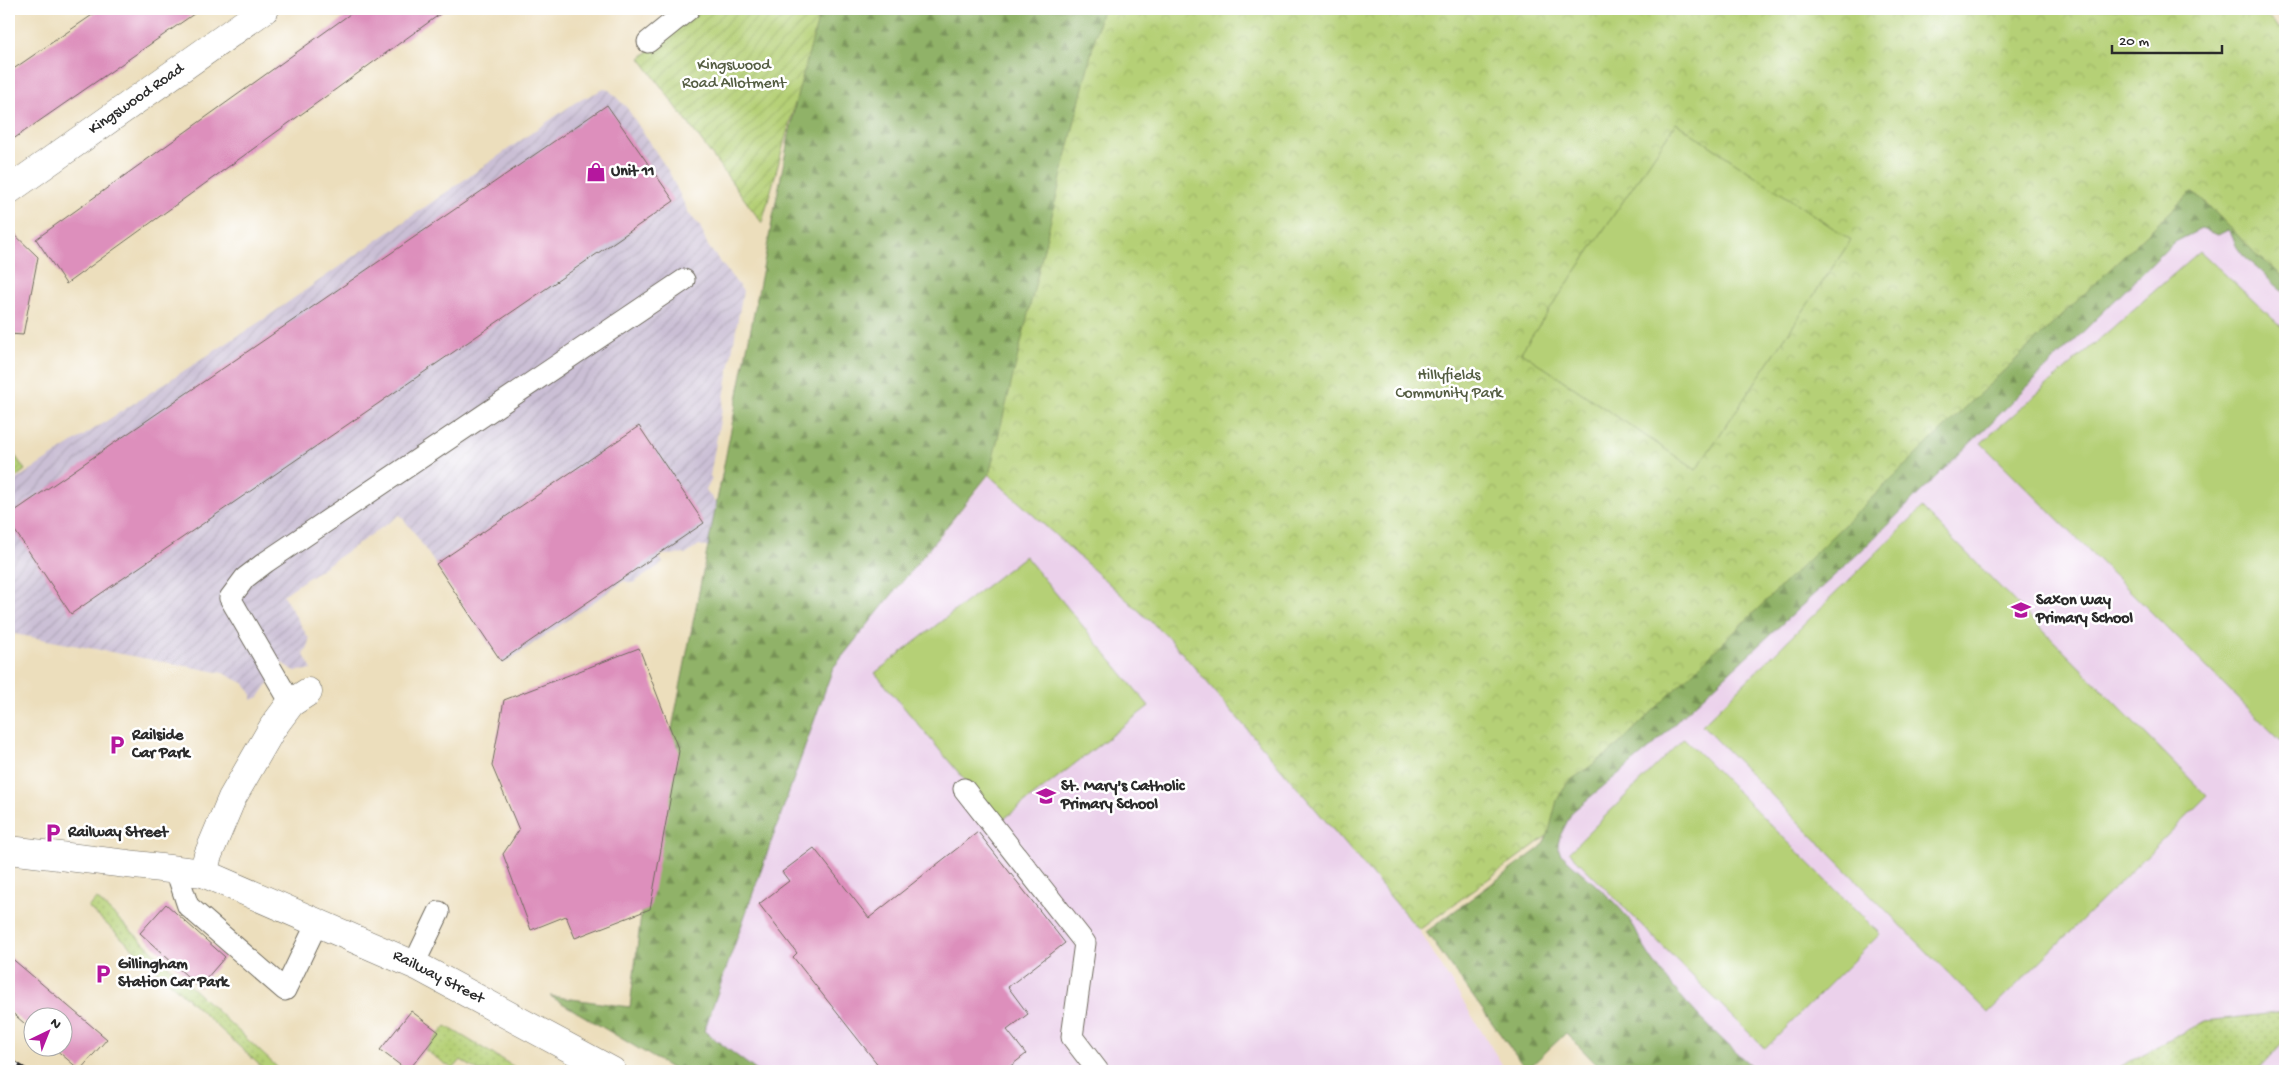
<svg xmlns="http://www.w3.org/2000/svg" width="2294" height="1080" viewBox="0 0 2294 1080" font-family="'Gochi Hand',sans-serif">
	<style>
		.built { fill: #ebd1eb }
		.industrial { fill: url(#industrial-furrows) }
		.grass { fill: url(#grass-dots); stroke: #707e50 }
		.forest { fill: url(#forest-firs); stroke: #5e6e49 }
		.park { fill: url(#park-crowns); stroke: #707e50 }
		.garden { fill: url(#garden-furrows); stroke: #707e50 }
		.pitch { fill: #b5d076; stroke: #707e50 }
		.building { fill: #dd8fbc }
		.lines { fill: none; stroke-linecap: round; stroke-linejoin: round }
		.service-casing { stroke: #6f6a5e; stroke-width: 23 }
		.minor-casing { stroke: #6f6a5e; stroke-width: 29 }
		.tertiary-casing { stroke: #6f6a5e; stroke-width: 29 }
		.service { stroke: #fff; stroke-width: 21 }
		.minor { stroke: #fff; stroke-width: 28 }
		.tertiary { stroke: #fff; stroke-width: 28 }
		.rail-casing { stroke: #2b2b2b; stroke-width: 5.5 }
		.rail { stroke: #fff; stroke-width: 4; stroke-dasharray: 11; stroke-linecap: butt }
		.labels { text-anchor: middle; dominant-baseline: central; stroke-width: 5; stroke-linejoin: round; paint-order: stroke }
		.park-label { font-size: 16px; fill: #545d42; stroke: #fff }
		.street-label { font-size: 16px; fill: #2b2b2b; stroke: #fff }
		.poi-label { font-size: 16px; font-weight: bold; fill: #2b2b2b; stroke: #fff; text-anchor: start }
	</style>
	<defs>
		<pattern id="industrial-furrows" width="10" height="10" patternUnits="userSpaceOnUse" patternTransform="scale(1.25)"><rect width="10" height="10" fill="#cbbfd5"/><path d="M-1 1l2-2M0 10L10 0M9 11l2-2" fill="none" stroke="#aea4b7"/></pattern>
		<pattern id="grass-dots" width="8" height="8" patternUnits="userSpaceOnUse" patternTransform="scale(1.25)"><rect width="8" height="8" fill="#b5d076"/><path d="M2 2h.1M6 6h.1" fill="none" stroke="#9cb366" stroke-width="1.8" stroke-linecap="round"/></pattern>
		<pattern id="forest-firs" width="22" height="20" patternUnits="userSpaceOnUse" patternTransform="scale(1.25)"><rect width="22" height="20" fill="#90b267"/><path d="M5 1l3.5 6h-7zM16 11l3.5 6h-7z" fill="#769155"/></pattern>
		<pattern id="park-crowns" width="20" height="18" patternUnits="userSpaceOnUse" patternTransform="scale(1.25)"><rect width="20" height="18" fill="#b5d076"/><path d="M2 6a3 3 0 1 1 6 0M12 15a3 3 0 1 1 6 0" fill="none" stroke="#9cb366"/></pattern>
		<pattern id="garden-furrows" width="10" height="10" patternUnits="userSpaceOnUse" patternTransform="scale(1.25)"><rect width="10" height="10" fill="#b5d076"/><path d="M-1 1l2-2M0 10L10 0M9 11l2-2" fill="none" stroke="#9cb366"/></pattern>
	</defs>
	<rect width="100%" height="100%" fill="#fff"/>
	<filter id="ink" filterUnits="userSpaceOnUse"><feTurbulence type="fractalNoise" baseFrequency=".02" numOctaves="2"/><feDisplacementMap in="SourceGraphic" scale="10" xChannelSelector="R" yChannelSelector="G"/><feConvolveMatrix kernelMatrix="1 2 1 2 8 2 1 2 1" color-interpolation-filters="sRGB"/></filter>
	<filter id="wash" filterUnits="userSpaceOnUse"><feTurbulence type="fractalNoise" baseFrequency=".0096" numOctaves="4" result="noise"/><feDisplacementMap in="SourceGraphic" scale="20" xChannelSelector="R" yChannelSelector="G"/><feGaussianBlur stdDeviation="1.12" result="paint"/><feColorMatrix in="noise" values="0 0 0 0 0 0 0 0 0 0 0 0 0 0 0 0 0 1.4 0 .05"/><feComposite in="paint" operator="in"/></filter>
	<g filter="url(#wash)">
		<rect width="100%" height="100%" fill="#ecdebc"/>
		<!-- built -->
		<g class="built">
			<polygon points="2192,192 2285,278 2285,1071 1729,1071 1544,874 1548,835"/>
			<polygon points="989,475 1170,639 1419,930 1506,1071 757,1071 704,1031 833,668"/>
		</g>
		<!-- industrial -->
		<polygon class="industrial" points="604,89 609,90 627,108 669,172 689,214 700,226 708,246 743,291 710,476 712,479 706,490 716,504 708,547 699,545 687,554 661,555 660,557 663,563 647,574 633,583 624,581 505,663 502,663 413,531 400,515 283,595 309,639 308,648 303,653 312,670 295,671 282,663 259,697 252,700 252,695 245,684 223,673 9,633 9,484 261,321 576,102"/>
		<!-- grass -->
		<g class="grass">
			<polygon points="97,899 278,1068 278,1071 266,1071 88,907"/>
			<polygon points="2285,1012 2285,1041 2257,1071 2112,1071 2205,1021"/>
			<polygon points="446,1026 521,1071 478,1071 461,1060 453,1069 425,1050"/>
		</g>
		<!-- forest -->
		<g class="forest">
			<polygon points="814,9 1144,9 1058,376 988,475 833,668 704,1031 757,1071 676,1071 550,996 630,1007 650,840"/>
			<path d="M2258,9L2280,29L2285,21V293C2273,285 2271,281 2262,272C2255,264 2244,259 2239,250C2233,243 2236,239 2228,230L2218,235L2201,229L2173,243L1862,550L1682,716L1655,744L1572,812L1560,836L1558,845L1560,853C1583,875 1608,893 1629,919C1638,931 1642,946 1651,958C1680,1000 1719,1038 1757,1071H1603L1566,1033L1532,1065L1538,1071H1527L1426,932L1540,848L1548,835L1547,806Z"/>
		</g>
		<!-- park -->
		<polygon class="park" points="1102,9 2259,9 2280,29 2285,21 2285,278 2257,255 2202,199 2191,192 1924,447 1622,741 1609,753 1568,782 1557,800 1548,835 1419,930 1170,639 989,475"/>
		<!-- garden -->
		<g class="garden">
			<polygon points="701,9 821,9 762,223 640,58"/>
			<polygon points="9,447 25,470 9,482"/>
		</g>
		<!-- pitch -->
		<g class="pitch">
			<polygon points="1676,123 1851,240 1696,470 1521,352"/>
			<polygon points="2200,251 2285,330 2285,745 1981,443"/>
			<polygon points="1922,508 2207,796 1988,1013 1702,725"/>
			<polygon points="1025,556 1149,706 1000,822 875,673"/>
			<polygon points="1684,738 1880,934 1765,1049 1569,852"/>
		</g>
		<g id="blocks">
			<!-- building -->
			<g class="building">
				<polygon points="101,9 201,9 9,142 9,72"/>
				<polygon points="357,9 447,9 66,284 36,239"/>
				<polygon points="607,105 674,201 71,614 9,522 9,515"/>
				<polygon points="9,229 38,257 23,335 9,334"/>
				<polygon points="639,426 704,523 501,661 436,564"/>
				<polygon points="639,648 679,751 650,909 575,938 566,916 531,930 503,854 519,830 492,766 504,700"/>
				<polygon points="978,832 1065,943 1008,987 1028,1014 1007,1030 1026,1054 1004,1071 883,1071 793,957 797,953 759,904 789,881 782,872 814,848 869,918"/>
				<polygon points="166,904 225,957 199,987 140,933"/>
				<polygon points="9,956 107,1039 80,1070 54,1048 62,1048 62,1018 32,1018 32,1030 9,1010"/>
				<polygon points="411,1011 439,1032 408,1071 380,1050"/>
			</g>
		</g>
	</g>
	<g filter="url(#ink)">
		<use href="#blocks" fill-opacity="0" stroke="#6f6a5e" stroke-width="1"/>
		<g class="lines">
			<defs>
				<g id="service">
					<polyline points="648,42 689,9"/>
					<polyline points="291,703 230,598 245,578 266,562 684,280"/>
					<polyline points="964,789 1085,943 1072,1037 1098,1071"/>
					<polyline points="176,870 188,906 285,990 318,921"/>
					<polyline points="414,964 439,912"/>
				</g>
				<g id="minor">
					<polyline points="9,190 265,9"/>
					<polyline points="203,873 208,855 232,798 273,727 291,703 308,692"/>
				</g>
				<polyline id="tertiary" points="9,850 203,873 419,967 612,1071"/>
			</defs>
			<!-- service casing -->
			<use href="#service" class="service-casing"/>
			<!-- minor casing -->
			<use href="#minor" class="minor-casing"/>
			<!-- tertiary casing -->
			<use href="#tertiary" class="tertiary-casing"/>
			<!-- service -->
			<use href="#service" class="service"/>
			<!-- minor -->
			<use href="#minor" class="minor"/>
			<!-- tertiary -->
			<use href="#tertiary" class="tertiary"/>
			<defs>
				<polyline id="rail" points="9,1060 26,1071"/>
			</defs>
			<!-- rail casing -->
			<use href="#rail" class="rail-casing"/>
			<!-- rail -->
			<use href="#rail" class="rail"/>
		</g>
	</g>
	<!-- icons -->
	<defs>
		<symbol id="shop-bare" viewBox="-9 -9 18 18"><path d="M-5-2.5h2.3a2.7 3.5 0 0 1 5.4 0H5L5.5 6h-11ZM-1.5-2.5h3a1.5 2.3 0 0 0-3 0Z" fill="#b5179e" stroke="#fff" stroke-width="2.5" paint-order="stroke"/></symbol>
		<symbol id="school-bare" viewBox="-9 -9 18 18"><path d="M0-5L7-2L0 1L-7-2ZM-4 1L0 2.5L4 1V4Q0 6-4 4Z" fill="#b5179e" stroke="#fff" stroke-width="2.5" paint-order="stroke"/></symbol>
		<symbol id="parking-bare" viewBox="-9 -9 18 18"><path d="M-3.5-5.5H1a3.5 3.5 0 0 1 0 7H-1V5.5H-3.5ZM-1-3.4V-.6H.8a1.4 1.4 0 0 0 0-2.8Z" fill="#b5179e" stroke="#fff" stroke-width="2.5" paint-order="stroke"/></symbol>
	</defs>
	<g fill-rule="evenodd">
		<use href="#shop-bare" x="582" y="158" width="28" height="28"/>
		<use href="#school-bare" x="2007" y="596" width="28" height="28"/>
		<use href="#parking-bare" x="103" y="731" width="28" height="28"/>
		<use href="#school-bare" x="1032" y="782" width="28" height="28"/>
		<use href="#parking-bare" x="39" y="819" width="28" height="28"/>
		<use href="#parking-bare" x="89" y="960" width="28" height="28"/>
	</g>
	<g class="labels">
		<!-- park labels -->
		<g class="park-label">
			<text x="734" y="66">Kingswood<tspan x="734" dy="18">Road Allotment</tspan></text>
			<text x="1449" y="376">Hillyfields<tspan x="1449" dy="18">Community Park</tspan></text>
		</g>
		<!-- street labels -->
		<g class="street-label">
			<text transform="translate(137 100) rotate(-35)">Kingswood Road</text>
			<text transform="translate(438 978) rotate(27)">Railway Street</text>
		</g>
		<!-- poi labels -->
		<g class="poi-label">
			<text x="611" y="172">Unit 11</text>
			<text x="2036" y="601">Saxon Way<tspan x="2036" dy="18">Primary School</tspan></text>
			<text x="132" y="736">Railside<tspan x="132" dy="18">Car Park</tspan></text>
			<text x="1061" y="787">St. Mary's Catholic<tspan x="1061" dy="18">Primary School</tspan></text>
			<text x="68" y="833">Railway Street</text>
			<text x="118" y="965">Gillingham<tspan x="118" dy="18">Station Car Park</tspan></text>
		</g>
	</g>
	<!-- margin -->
	<rect width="2294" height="1080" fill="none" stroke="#fff" stroke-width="30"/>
	<!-- north arrow -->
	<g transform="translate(48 1032) rotate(43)"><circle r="24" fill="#ffffff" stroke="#aaaaaa"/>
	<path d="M0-4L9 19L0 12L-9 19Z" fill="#b5179e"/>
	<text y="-8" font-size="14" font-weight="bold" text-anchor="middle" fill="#2b2b2b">N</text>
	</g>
	<!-- scale -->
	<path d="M2112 45v8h110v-8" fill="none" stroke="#2b2b2b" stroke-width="2.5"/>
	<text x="2119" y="45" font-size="15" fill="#2b2b2b" stroke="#ffffff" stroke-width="4" paint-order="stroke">20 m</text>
</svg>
